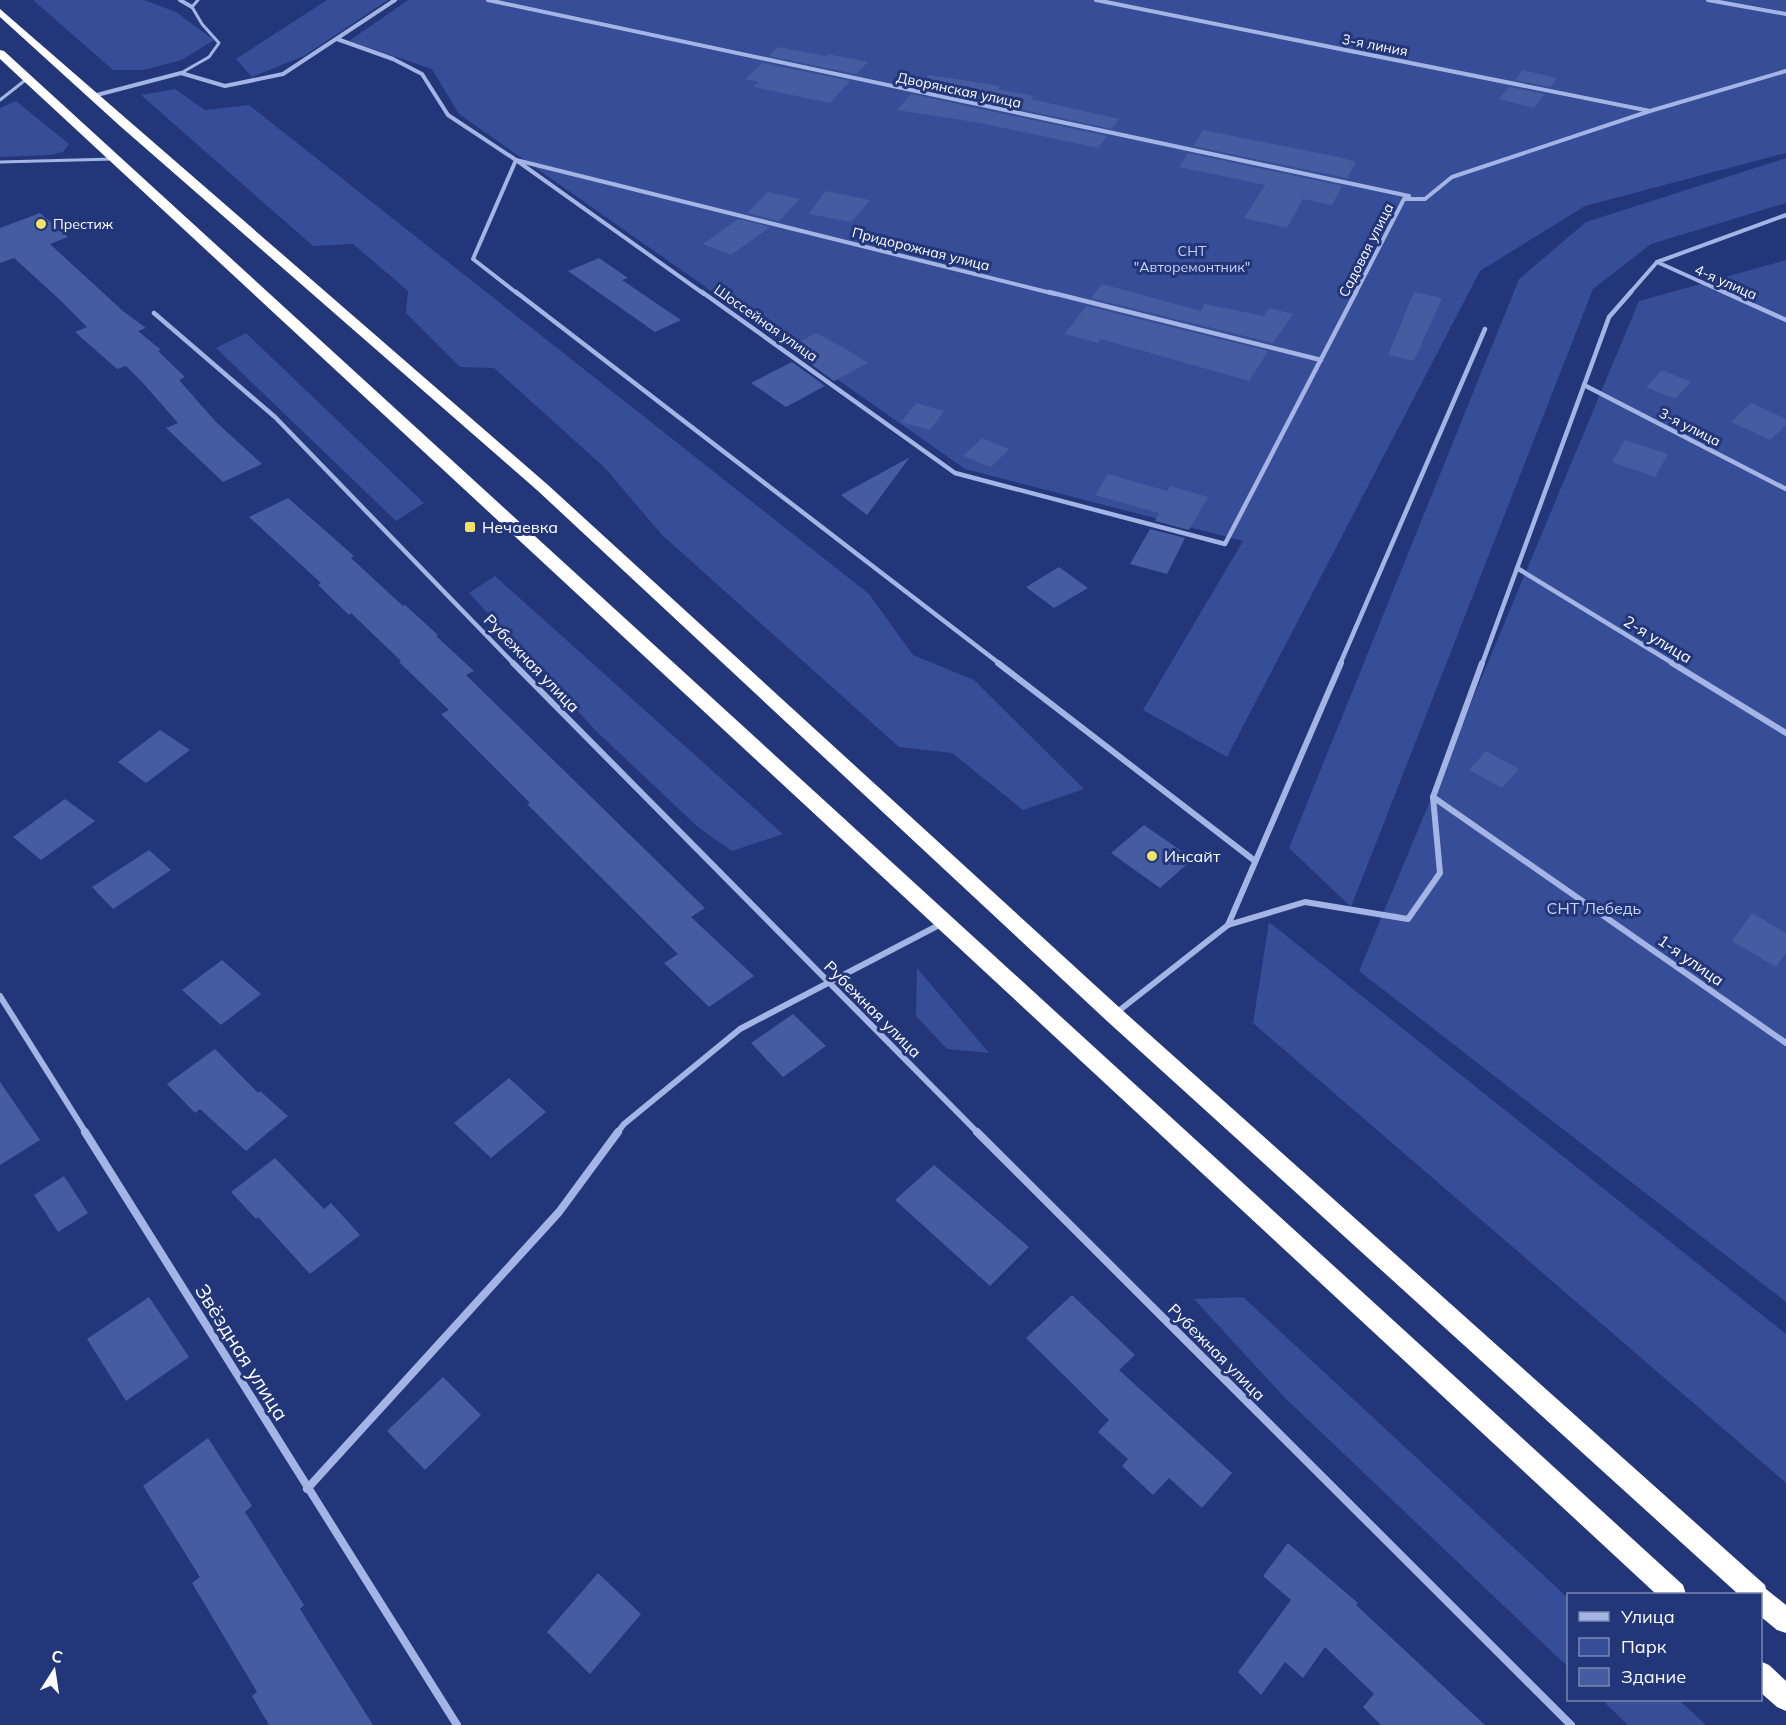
<svg xmlns="http://www.w3.org/2000/svg" width="1786" height="1725" viewBox="0 0 1786 1725" font-family="Mulish,sans-serif">
	<style>
		.green { fill: #364d97 }
		.building { fill: #465ca0 }
		.lines { fill: none; stroke-linecap: round; stroke-linejoin: round }
		.lane { stroke: #a4b4e4; stroke-width: 3 }
		.street-far3 { stroke: #a4b4e4; stroke-width: 4 }
		.street-far2 { stroke: #a4b4e4; stroke-width: 4.5 }
		.street-far1 { stroke: #a4b4e4; stroke-width: 6 }
		.street { stroke: #a4b4e4; stroke-width: 8 }
		.highway { fill: #fff; fill-rule: evenodd }
		.poi-dot { fill: #f0e467; stroke: #223679; stroke-width: 2 }
		.labels { text-anchor: middle; dominant-baseline: central; stroke-width: 6; stroke-linejoin: round; paint-order: stroke }
		.far-street-label { font-size: 14px; fill: #fff; stroke: #223679 }
		.far-poi-label { font-size: 14px; fill: #fff; stroke: #223679; text-anchor: start }
		.far-park-label { font-size: 14px; fill: #c7d2f4; stroke: #223679 }
		.poi-label { font-size: 16px; fill: #fff; stroke: #223679; text-anchor: start }
		.street-label { font-size: 16px; fill: #fff; stroke: #223679 }
		.park-label { font-size: 16px; fill: #c7d2f4; stroke: #223679 }
		.near-street-label { font-size: 20px; fill: #fff; stroke: #223679 }
	</style>
	<rect width="100%" height="100%" fill="#223679"/>
	<!-- green -->
	<g class="green">
		<polygon points="33,0 144,0 176,12 214,40 182,60 143,70 113,70"/>
		<polygon points="327,0 388,0 304,56 252,77 236,59"/>
		<polygon points="408,0 1786,0 1786,153 1585,206 1480,271 1227,757 1143,710 1243,541 965,469 459,114 432,69 349,41"/>
		<polygon points="175,89 205,110 249,105 869,594 913,655 974,680 1084,789 1023,810 952,753 899,747 662,535 605,468 494,368 460,367 406,313 408,291 353,244 313,246 141,95"/>
		<polygon points="16,101 69,144 63,152 50,155 0,157 0,108"/>
		<polygon points="1786,158 1786,203 1651,244 1593,289 1351,907 1289,848 1519,279 1586,222"/>
		<polygon points="1786,260 1786,1302 1359,971 1639,301"/>
		<polygon points="246,333 424,503 396,521 216,348"/>
		<polygon points="495,576 783,834 732,851 699,828 595,730 469,593"/>
		<polygon points="1269,922 1786,1334 1786,1483 1253,1023"/>
		<polygon points="917,968 989,1053 947,1049 916,1016"/>
		<polygon points="1243,1297 1568,1598 1568,1667 1284,1397 1194,1299"/>
		<polygon points="1602,1700 1679,1700 1706,1725 1628,1725"/>
	</g>
	<!-- building -->
	<g class="building">
		<polygon points="778,47 826,56 828,54 868,62 856,74 769,56"/>
		<polygon points="762,63 850,81 830,103 753,87 759,82 745,79"/>
		<polygon points="1523,70 1557,78 1551,87 1515,80"/>
		<polygon points="929,75 1000,86 998,89 1034,96 1031,99 1119,119 1112,129 918,87"/>
		<polygon points="1509,87 1545,94 1534,108 1499,99"/>
		<polygon points="911,94 1107,136 1098,148 981,123 897,110"/>
		<polygon points="1203,130 1339,157 1356,162 1347,178 1193,146"/>
		<polygon points="1188,153 1342,186 1332,205 1303,199 1287,228 1244,218 1265,185 1179,167"/>
		<polygon points="825,191 870,200 851,222 809,214"/>
		<polygon points="768,192 800,199 779,221 747,213"/>
		<polygon points="40,213 68,237 50,244 123,311 146,328 138,331 161,350 158,351 185,377 179,380 216,422 262,464 223,482 166,428 178,423 142,382 126,366 117,369 75,332 87,327 59,299 14,258 0,263 0,228"/>
		<polygon points="738,219 770,227 731,255 703,244"/>
		<polygon points="599,258 628,278 622,280 681,320 655,332 568,271"/>
		<polygon points="1102,284 1201,311 1204,304 1264,316 1269,308 1293,314 1273,343 1091,298"/>
		<polygon points="1414,292 1442,298 1414,361 1388,355"/>
		<polygon points="1086,306 1268,351 1249,381 1101,339 1098,343 1065,334"/>
		<polygon points="816,333 846,349 868,363 834,381 801,357 806,354 792,346"/>
		<polygon points="792,362 825,386 786,407 751,383"/>
		<polygon points="1662,370 1691,382 1675,399 1646,387"/>
		<polygon points="916,403 944,411 930,430 901,422"/>
		<polygon points="1751,403 1786,419 1786,425 1770,440 1731,422"/>
		<polygon points="982,438 1009,449 991,467 963,456"/>
		<polygon points="1625,440 1668,454 1655,477 1612,462"/>
		<polygon points="910,457 867,515 841,495"/>
		<polygon points="1108,474 1167,491 1170,486 1208,497 1189,530 1155,521 1159,513 1095,495"/>
		<polygon points="288,498 354,556 351,558 403,606 405,605 438,635 436,636 474,671 466,675 705,908 691,917 754,976 709,1007 664,963 678,954 527,804 530,803 441,714 449,710 399,662 401,661 351,613 349,615 318,585 321,583 249,517"/>
		<polygon points="1150,529 1185,538 1167,574 1130,564"/>
		<polygon points="1059,567 1088,588 1054,608 1026,587"/>
		<polygon points="160,730 190,750 146,783 118,762"/>
		<polygon points="1486,751 1519,769 1502,788 1469,770"/>
		<polygon points="65,799 95,821 41,860 13,837"/>
		<polygon points="1144,825 1193,859 1160,888 1111,853"/>
		<polygon points="149,850 171,870 113,909 92,887"/>
		<polygon points="1752,913 1786,933 1786,953 1776,967 1732,941"/>
		<polygon points="222,960 261,994 221,1025 182,990"/>
		<polygon points="793,1014 826,1046 783,1077 751,1043"/>
		<polygon points="215,1049 258,1093 260,1091 288,1116 246,1151 200,1109 195,1113 167,1084"/>
		<polygon points="509,1078 546,1112 491,1158 454,1123"/>
		<polygon points="0,1082 40,1140 0,1165"/>
		<polygon points="275,1158 324,1209 331,1203 360,1235 310,1274 258,1217 256,1219 231,1192"/>
		<polygon points="934,1165 1029,1247 990,1286 895,1200"/>
		<polygon points="64,1176 88,1213 58,1232 34,1195"/>
		<polygon points="1072,1295 1135,1355 1119,1370 1232,1473 1202,1508 1169,1478 1153,1495 1122,1466 1128,1459 1098,1432 1109,1420 1026,1338"/>
		<polygon points="149,1297 189,1357 126,1401 87,1339"/>
		<polygon points="443,1377 481,1415 425,1470 387,1431"/>
		<polygon points="208,1438 252,1506 245,1512 304,1605 300,1609 373,1725 269,1725 252,1696 257,1692 192,1583 200,1577 143,1486"/>
		<polygon points="1288,1543 1358,1603 1356,1605 1485,1725 1381,1725 1363,1707 1374,1694 1325,1647 1303,1678 1285,1662 1261,1695 1238,1672 1291,1600 1263,1576"/>
		<polygon points="598,1573 641,1614 590,1674 547,1632"/>
	</g>
	<g class="lines">
		<!-- lane -->
		<g class="lane">
			<polyline points="181,73 209,57 219,43 202,24 192,7 198,0"/>
			<polyline points="0,100 28,78"/>
			<polyline points="0,162 114,159"/>
		</g>
		<!-- street-far3 -->
		<g class="street-far3">
			<polyline points="180,0 192,7"/>
			<polyline points="488,0 1409,196"/>
			<polyline points="1096,0 1650,111"/>
			<polyline points="1708,0 1786,14"/>
			<polyline points="337,39 393,59 422,74 448,115 516,160 704,294"/>
			<polyline points="93,96 181,73 225,86 283,74 395,0"/>
			<polyline points="1657,262 1728,294"/>
			<polyline points="518,294 473,259 516,160 1055,294"/>
			<polyline points="1355,294 1404,199 1425,199 1452,177 1650,111 1786,71"/>
			<polyline points="1629,294 1657,262 1786,215"/>
		</g>
		<!-- street-far2 -->
		<g class="street-far2">
			<polyline points="516,292 1000,664"/>
			<polyline points="702,292 955,473 1225,544 1356,292"/>
			<polyline points="1049,292 1321,360"/>
			<polyline points="1724,292 1786,320"/>
			<polyline points="154,313 275,417 514,664"/>
			<polyline points="1584,385 1786,489"/>
			<polyline points="1517,568 1674,664"/>
			<polyline points="1340,664 1485,329"/>
			<polyline points="1482,664 1609,317 1631,292"/>
		</g>
		<!-- street-far1 -->
		<g class="street-far1">
			<polyline points="513,663 978,1133"/>
			<polyline points="998,663 1255,861"/>
			<polyline points="1672,663 1786,733"/>
			<polyline points="1433,797 1786,1043"/>
			<polyline points="1228,925 1341,663"/>
			<polyline points="0,996 86,1133"/>
			<polyline points="1116,1013 1228,925 1305,902 1408,919 1440,873 1433,797 1482,663"/>
			<polyline points="617,1133 624,1124 740,1029 941,924"/>
		</g>
		<!-- street -->
		<g class="street">
			<polyline points="85,1132 457,1725"/>
			<polyline points="977,1132 1571,1725"/>
			<polyline points="307,1489 559,1212 618,1132"/>
		</g>
		<!-- highway -->
		<g class="highway">
			<polygon points="0,9 548,485 1121,1009 1765,1585 1766,1589 1786,1605 1786,1633 1777,1630 1760,1616 1760,1594 1738,1594 1107,1021 538,491 120,126 0,17"/>
			<polygon points="0,50 4,51 1683,1585 1686,1594 1656,1594 0,59"/>
			<polygon points="1760,1661 1769,1665 1786,1681 1786,1711 1777,1707 1760,1692"/>
		</g>
	</g>
	<!-- markers -->
	<g class="poi-dot">
		<circle cx="41" cy="224" r="6"/>
		<rect x="464" y="521" width="12" height="12" rx="3"/>
		<circle cx="1152" cy="856" r="6"/>
	</g>
	<g class="labels">
		<!-- far-street labels -->
		<g class="far-street-label">
			<text transform="translate(1375 45) rotate(11)">3-я линия</text>
			<text transform="translate(959 90) rotate(12)">Дворянская улица</text>
			<text transform="translate(921 249) rotate(14)">Придорожная улица</text>
			<text transform="translate(1366 250) rotate(-63)">Садовая улица</text>
			<text transform="translate(1726 282) rotate(24)">4-я улица</text>
			<text transform="translate(766 323) rotate(35)">Шоссейная улица</text>
			<text transform="translate(1690 427) rotate(27)">3-я улица</text>
		</g>
		<!-- far-poi labels -->
		<g class="far-poi-label">
			<text x="53" y="224">Престиж</text>
		</g>
		<!-- far-park labels -->
		<g class="far-park-label">
			<text x="1192" y="251">СНТ<tspan x="1192" dy="16">"Авторемонтник"</tspan></text>
		</g>
		<!-- poi labels -->
		<g class="poi-label">
			<text x="482" y="527">Нечаевка</text>
			<text x="1164" y="856">Инсайт</text>
		</g>
		<!-- street labels -->
		<g class="street-label">
			<text transform="translate(1658 639) rotate(31)">2-я улица</text>
			<text transform="translate(532 663) rotate(46)">Рубежная улица</text>
			<text transform="translate(1691 960) rotate(35)">1-я улица</text>
			<text transform="translate(873 1009) rotate(45)">Рубежная улица</text>
			<text transform="translate(1217 1352) rotate(45)">Рубежная улица</text>
		</g>
		<!-- park labels -->
		<g class="park-label">
			<text x="1594" y="908">СНТ Лебедь</text>
		</g>
		<!-- near-street labels -->
		<g class="near-street-label">
			<text transform="translate(242 1352) rotate(58)">Звёздная улица</text>
		</g>
	</g>
	<!-- legend -->
	<rect x="1567" y="1593" width="195" height="108" fill="#223679" stroke="#7a86af" stroke-width="1.5"/>
	<rect x="1579" y="1612" width="30" height="9" fill="#a4b4e4" stroke="#7a86af" stroke-width="1.5"/>
	<text x="1621" y="1623" font-size="18" fill="#ffffff">Улица</text>
	<rect x="1579" y="1638" width="30" height="18" fill="#364d97" stroke="#7a86af" stroke-width="1.5"/>
	<text x="1621" y="1653" font-size="18" fill="#ffffff">Парк</text>
	<rect x="1579" y="1668" width="30" height="18" fill="#465ca0" stroke="#7a86af" stroke-width="1.5"/>
	<text x="1621" y="1683" font-size="18" fill="#ffffff">Здание</text>
	<!-- north arrow -->
	<g transform="translate(54 1671) rotate(12)" stroke="#223679" stroke-width="4.5" paint-order="stroke">
	<path d="M0-4.5L10 22L0 15L-10 22Z" fill="#ffffff"/>
	<text y="-9" font-size="16" font-weight="bold" text-anchor="middle" fill="#ffffff">С</text>
	</g>
</svg>
